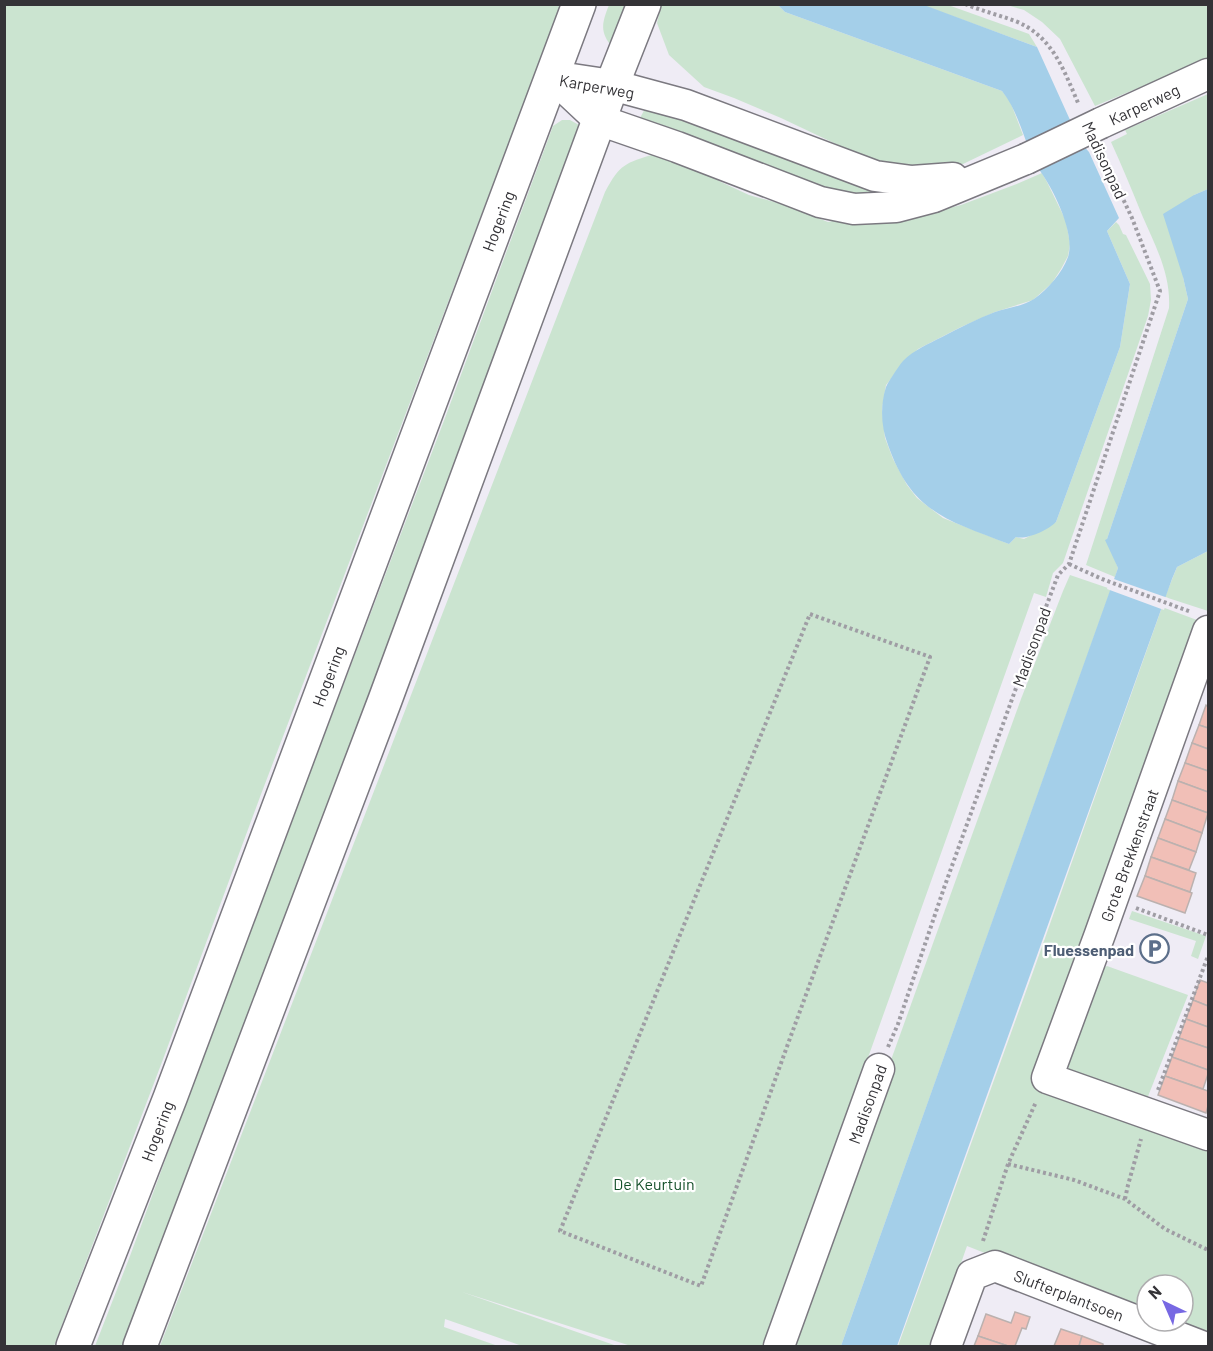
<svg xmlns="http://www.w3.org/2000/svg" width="1213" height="1351" viewBox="0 0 1213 1351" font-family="Barlow,sans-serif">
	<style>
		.green { fill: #cbe4d0 }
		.water { fill: #a4cfe9 }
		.pier { fill: #efecf5 }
		.building { fill: #f1bfb7; stroke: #bbb1af; stroke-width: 1.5 }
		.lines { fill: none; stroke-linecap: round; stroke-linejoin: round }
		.minor-casing { stroke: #7b7980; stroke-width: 33 }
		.highway-casing { stroke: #7b7980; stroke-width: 36 }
		.path { stroke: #9f9da4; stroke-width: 4; stroke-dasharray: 3 3; stroke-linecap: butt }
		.minor { stroke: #fff; stroke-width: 30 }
		.highway { stroke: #fff; stroke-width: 33 }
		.minor-bridge-casing { stroke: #7b7980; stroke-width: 33; stroke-linecap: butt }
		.minor-bridge { stroke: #fff; stroke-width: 30 }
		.labels { text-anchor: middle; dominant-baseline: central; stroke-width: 4.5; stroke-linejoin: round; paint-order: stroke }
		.street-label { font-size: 16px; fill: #343337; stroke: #fff }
		.service-label { font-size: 16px; font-weight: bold; fill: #4e5e75; stroke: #fff; text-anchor: end }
		.park-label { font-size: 16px; fill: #14502a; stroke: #fff }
	</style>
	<rect width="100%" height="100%" fill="#efecf5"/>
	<!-- green -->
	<g class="green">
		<polygon points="5,4 561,5 260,797 162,1062 54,1346 4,1346"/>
		<path d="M609,5H629L613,48C599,32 602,23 609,5Z"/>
		<polygon points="661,5 778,5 785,12 1002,91 1010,101 1023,135 963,164 913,170 876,163 781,118 734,98 704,87 669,55 657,23"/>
		<polygon points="922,5 948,5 1029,34 1037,47"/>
		<polygon points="1007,5 1208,5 1208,59 1095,106 1060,39 1042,22 1024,10"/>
		<path d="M1208,94V189L1194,195L1183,277L1188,299L1107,539L1118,568L1115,577L1086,565L1169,308C1171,274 1155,245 1142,215C1132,190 1122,166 1111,142L1127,134L1125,130Z"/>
		<polygon points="647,105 896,191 850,200 783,176 640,118"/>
		<polygon points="562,120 570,120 579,125 576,148 126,1346 95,1346 130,1256 233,975 445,418 553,126"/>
		<path d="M655,154L698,167L721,182L749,195L785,205L828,222L847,218L918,216L961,205L1019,183L1042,173L1047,182L1066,221L1070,244L1068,256L1061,269L1052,283L1033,300L995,312L961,327L918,349L894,375L886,385L882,409L885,438L893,459L907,485L917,498L943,518L1009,544L1016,537L1024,539L1056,522L1120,347L1130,284L1107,231L1116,222L1119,225L1123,234L1126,235L1150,284L1151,300L1148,316L1063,563L1053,573L1046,597L1034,593L765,1346H631L462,1292L617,1346H522L445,1319L444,1327L498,1346H160L605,192C620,164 625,163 655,154Z"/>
		<polygon points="1208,551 1208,611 1165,597 1177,567"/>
		<polygon points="1070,575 1111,589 841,1346 788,1346 1021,699 1063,591"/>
		<polygon points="1162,607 1197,620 1040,1080 1208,1143 1208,1341 1158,1321 1183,1321 1183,1285 1147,1285 1147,1317 967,1246 932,1346 898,1346 1033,972"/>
		<polygon points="1132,911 1206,936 1198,959 1191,956 1196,941 1129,919"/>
		<polygon points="1107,966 1188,995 1145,1104 1076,1078 1069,1070 1067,1062 1102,969"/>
	</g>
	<!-- water -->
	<g class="water">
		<path d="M778,5H924L1037,47L1080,142L1089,152L1119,218L1107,231L1130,284L1120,347L1056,522C1048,530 1027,540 1016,537L1009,544C947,520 912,513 888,445C881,427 880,406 886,387C888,382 892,377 895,372C898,368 900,364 903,361C914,350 928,344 942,337C959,328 977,319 995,312C1008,308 1023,306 1034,299C1048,289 1062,273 1068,257C1075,235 1057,198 1046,180C1042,173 1037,167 1034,161C1023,137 1018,111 1002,91L785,12Z"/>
		<polygon points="1208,189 1208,551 1177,567 1172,579 897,1346 841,1346 1118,568 1105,540 1107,539 1113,521 1188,299 1183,277 1163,214 1194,195"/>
	</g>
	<!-- pier -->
	<polygon class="pier" points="1111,578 1168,598 1164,610 1107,589"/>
	<!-- building -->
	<g class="building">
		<polygon points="1206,705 1208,707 1208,728 1199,725"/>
		<polygon points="1199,725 1208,728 1208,749 1192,743"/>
		<polygon points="1192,743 1208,749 1208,771 1185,763"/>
		<polygon points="1185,763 1208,771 1208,792 1178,781"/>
		<polygon points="1178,781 1208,792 1208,813 1172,800"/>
		<polygon points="1172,800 1208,813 1202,833 1165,819"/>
		<polygon points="1165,819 1202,833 1196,852 1158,838"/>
		<polygon points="1158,838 1196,852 1189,870 1151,857"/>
		<polygon points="1151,857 1196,873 1190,892 1145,876"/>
		<polygon points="1145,876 1192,893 1185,913 1137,896"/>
		<polygon points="1200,980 1208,983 1208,1006 1193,1000"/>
		<polygon points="1193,1000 1208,1006 1208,1027 1186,1019"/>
		<polygon points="1186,1019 1208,1027 1208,1048 1179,1038"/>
		<polygon points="1179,1038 1208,1048 1208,1070 1172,1057"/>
		<polygon points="1172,1057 1208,1070 1208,1074 1203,1089 1165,1076"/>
		<polygon points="1165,1076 1208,1091 1208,1106 1206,1113 1158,1095"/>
		<polygon points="1015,1312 1030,1317 1026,1329 1022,1328 1015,1346 1008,1346 978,1336 986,1314 1011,1323"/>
		<polygon points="1061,1329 1082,1336 1079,1346 1054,1346"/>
		<polygon points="978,1336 1008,1346 974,1346"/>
		<polygon points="1082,1336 1103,1344 1103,1346 1079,1346"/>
	</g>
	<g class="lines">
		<defs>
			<g id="minor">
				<polyline points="552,76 599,120 677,147 820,202 854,209 896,207 934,197 1026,159"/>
				<polyline points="552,76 612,85 686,105 875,176 912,181 953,178"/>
				<polyline points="1101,123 1208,74"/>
				<polyline points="1208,631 1100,934 1047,1078 1208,1135"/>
				<polyline points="779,1346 879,1069"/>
				<polyline points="946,1346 972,1275 995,1266 1201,1346"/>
			</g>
			<g id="highway">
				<polyline points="73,1346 170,1098 579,4"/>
				<polyline points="140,1346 385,700 612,85 644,4"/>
			</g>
		</defs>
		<!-- minor casing -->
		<use href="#minor" class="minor-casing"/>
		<!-- highway casing -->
		<use href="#highway" class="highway-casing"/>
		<!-- path -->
		<g class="path">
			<path d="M965,4C982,11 999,15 1015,21C1053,36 1064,71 1079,105"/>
			<polyline points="1069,564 1102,579 1191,612"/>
			<polygon points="810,614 930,657 789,1041 701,1286 560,1231"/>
			<polyline points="1136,908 1208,935"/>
			<polyline points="888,1047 898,1024 944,888 1029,652 1058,575 1069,564 1160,291 1132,218 1101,152"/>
			<polyline points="1158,1090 1208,956"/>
			<polyline points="1008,1164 1074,1180 1125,1199 1165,1229 1208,1250"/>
			<polyline points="1125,1199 1128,1185 1141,1139"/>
			<polyline points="983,1241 1008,1164 1036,1102"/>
		</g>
		<!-- minor -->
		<use href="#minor" class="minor"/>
		<!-- highway -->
		<use href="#highway" class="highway"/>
		<defs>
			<polyline id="minor-bridge" points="1026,159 1101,123"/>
		</defs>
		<!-- minor-bridge casing -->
		<use href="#minor-bridge" class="minor-bridge-casing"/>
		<!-- minor-bridge -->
		<use href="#minor-bridge" class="minor-bridge"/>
	</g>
	<!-- icons -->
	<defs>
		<symbol id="parking-ring" viewBox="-11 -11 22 22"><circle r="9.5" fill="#fff" stroke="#5c6f8a" stroke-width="1.5"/><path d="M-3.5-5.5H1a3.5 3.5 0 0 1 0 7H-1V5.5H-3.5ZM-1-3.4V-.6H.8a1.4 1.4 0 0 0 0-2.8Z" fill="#5c6f8a"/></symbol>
	</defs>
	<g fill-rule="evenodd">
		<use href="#parking-ring" x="1138" y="932" width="33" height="33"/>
	</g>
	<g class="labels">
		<!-- street labels -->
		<g class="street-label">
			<text transform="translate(597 86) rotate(10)">Karperweg</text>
			<text transform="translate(1144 104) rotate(-25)">Karperweg</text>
			<text transform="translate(1105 160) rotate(65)">Madisonpad</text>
			<text transform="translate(498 221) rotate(-69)">Hogering</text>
			<text transform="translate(1031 647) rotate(-70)">Madisonpad</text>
			<text transform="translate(328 676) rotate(-69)">Hogering</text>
			<text transform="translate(1129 855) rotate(-70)">Grote Brekkenstraat</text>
			<text transform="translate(867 1104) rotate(-70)">Madisonpad</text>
			<text transform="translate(157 1131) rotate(-69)">Hogering</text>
			<text transform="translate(1069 1295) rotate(21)">Slufterplantsoen</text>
		</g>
		<!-- service labels -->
		<g class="service-label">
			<text x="1134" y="949">Fluessenpad</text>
		</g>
		<!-- park labels -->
		<g class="park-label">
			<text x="654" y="1183">De Keurtuin</text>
		</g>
	</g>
	<!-- border -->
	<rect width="1213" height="1351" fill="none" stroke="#343337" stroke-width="12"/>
	<!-- north arrow -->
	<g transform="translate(1165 1303) rotate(316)"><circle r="28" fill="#ffffff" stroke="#aeadaf" stroke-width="1.5"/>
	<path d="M0-4.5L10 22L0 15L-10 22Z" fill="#7768e3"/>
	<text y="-9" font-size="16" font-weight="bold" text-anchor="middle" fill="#343337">N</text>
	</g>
</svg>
